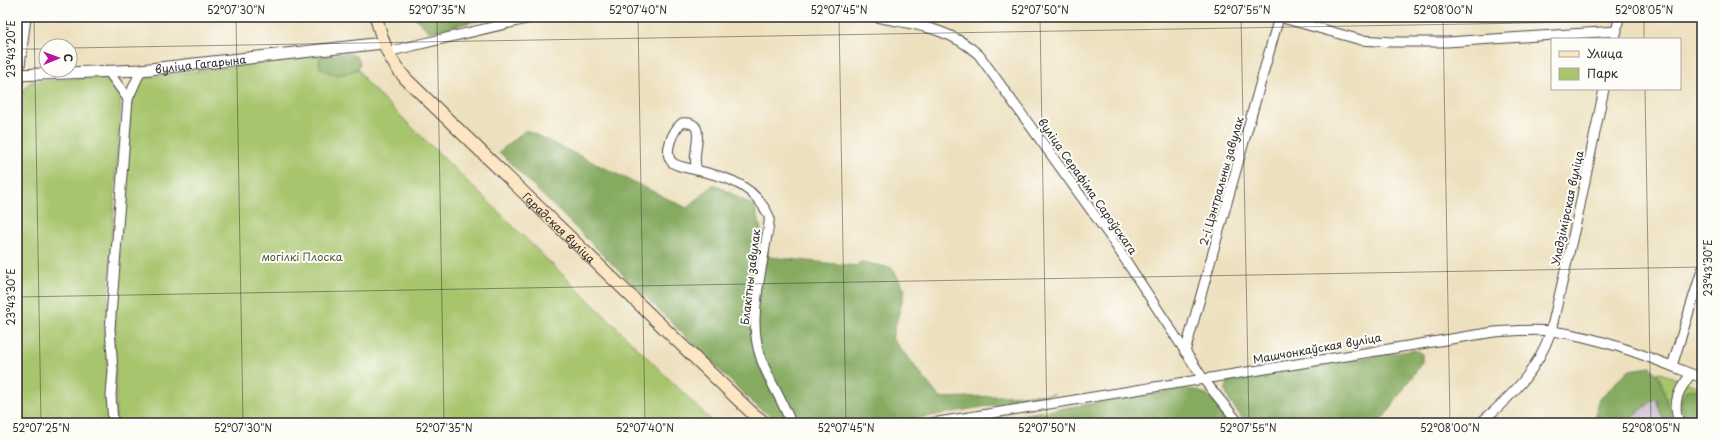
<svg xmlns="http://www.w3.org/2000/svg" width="1719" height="440" viewBox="0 0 1719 440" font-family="'Playpen Sans',sans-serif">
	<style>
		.industrial { fill: #cdbed2 }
		.green { fill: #a7c56d; stroke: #69784c }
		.forest { fill: #85aa60; stroke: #586a46 }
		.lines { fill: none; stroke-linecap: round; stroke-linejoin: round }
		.minor-casing { stroke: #484641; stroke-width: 11 }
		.tertiary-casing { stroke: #484641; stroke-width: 13 }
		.secondary-casing { stroke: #484641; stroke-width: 14 }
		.minor { stroke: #fff; stroke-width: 9 }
		.tertiary { stroke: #fff; stroke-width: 11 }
		.secondary { stroke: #fce6c4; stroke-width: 12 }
		.ticks { fill: none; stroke: #2b2b2b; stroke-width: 1; stroke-opacity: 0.45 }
		.labels { text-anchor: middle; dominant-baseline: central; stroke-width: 4; stroke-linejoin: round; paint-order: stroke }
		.street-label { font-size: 11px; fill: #2b2b2b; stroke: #fdfcf7 }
		.park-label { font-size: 11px; fill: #50593f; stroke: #fdfcf7 }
		.neatline { fill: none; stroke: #2b2b2b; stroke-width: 1.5 }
		.ticks-label { font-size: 10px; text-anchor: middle; fill: #2b2b2b }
	</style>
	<rect width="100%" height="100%" fill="#fdfcf7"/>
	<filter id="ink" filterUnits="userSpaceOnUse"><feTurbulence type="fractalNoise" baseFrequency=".025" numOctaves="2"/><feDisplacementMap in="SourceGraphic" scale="8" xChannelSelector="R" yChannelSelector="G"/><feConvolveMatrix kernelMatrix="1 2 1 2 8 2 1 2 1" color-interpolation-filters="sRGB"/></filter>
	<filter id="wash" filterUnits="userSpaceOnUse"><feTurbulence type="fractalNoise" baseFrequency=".012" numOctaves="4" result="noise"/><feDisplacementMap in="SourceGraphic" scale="16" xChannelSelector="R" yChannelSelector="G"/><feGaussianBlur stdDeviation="0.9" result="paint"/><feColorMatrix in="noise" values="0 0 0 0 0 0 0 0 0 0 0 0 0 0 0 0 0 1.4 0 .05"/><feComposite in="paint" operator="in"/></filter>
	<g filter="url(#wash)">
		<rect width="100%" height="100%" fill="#ede0be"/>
		<!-- industrial -->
		<polygon class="industrial" points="1656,398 1664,423 1625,423"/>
		<!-- green -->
		<g class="green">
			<polygon points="348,53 356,56 360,62 358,69 366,82 714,423 116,423 114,334 131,103 138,85 147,77"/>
			<polygon points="103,77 113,83 121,96 106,329 109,423 17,423 17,154 19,147 23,91 30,82"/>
			<polygon points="1658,372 1702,388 1702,423 1664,423 1656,398"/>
		</g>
		<!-- forest -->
		<g class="forest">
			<polygon points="414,17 492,17 430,32"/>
			<path d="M348,53L356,56L360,62L358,69C342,76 336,77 321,69L319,63L320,57Z"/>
			<polygon points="526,130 687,208 714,184 754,206 769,257 856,266 861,262 892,268 905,290 892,338 940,398 1055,394 891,423 783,423 763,411 750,400 499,152"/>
			<polygon points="1415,350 1422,353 1422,362 1380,423 1246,423 1230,402 1225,390 1229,381 1235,378"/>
			<polygon points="1651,367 1660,378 1673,423 1664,423 1656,398 1625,423 1594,423 1599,400 1628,370"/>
			<path d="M1185,389C1209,389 1218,406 1231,423H969Z"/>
			<polygon points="1689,389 1702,391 1702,423 1686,423 1681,402 1685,391"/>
		</g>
	</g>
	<g filter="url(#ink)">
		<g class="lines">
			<defs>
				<g id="minor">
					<path d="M876,17C914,25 949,27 979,55L1109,235L1204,380L1239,423"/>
					<polyline points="1615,39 1619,17"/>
					<polyline points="387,52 535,17"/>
					<polyline points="108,71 128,99"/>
					<polyline points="17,90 26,17"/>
					<path d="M697,170C695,164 695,157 696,151C697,138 703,121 682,123C673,130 662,154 673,163C679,167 688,168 696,170C722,176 747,182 763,206C765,209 768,213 769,217C770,223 767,234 766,241C762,267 755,295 755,322C755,365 777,386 791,423"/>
					<polyline points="1185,352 1279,17 1361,40 1392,42 1447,42 1617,31"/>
					<polyline points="1672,366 1702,270"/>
					<polyline points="113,423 111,395 113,370 110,329 128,99 141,70"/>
					<path d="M932,423L1494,332C1513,331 1533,329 1552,331C1605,338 1653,359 1702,378"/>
					<path d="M1480,423C1511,397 1538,370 1551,331L1579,210L1604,89"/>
					<path d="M1679,423C1672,401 1678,391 1691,374"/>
				</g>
				<g id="tertiary">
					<path id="s1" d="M17,75L141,70L383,43"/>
				</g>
				<g id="secondary">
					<path id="s2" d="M376,17C383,43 388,59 406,79L752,413L765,423"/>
				</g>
			</defs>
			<!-- minor casing -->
			<use href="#minor" class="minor-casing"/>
			<!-- tertiary casing -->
			<use href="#tertiary" class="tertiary-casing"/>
			<!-- secondary casing -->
			<use href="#secondary" class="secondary-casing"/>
			<!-- minor -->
			<use href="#minor" class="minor"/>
			<!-- tertiary -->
			<use href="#tertiary" class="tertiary"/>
			<!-- secondary -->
			<use href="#secondary" class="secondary"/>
		</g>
	</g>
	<!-- ticks -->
	<path class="ticks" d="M34,17L41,423M236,17L243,423M437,17L444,423M638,17L645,423M839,17L846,423M1040,17L1047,423M1241,17L1249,423M1443,17L1450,423M1644,17V39M70,48L1702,20M17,49H46M1645,89L1651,423M17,297L1702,267"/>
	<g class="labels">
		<!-- street labels -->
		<g class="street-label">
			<text stroke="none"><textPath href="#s1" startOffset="184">вуліца Гагарына</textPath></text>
			<text transform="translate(1221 181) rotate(-74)">2-і Цэнтральны завулак</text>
			<text transform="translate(1088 186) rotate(55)">вуліца Серафіма Сароўскага</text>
			<text transform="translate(1567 208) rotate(-78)">Уладзімірская вуліца</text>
			<text stroke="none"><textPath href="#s2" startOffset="283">Гарадская вуліца</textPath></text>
			<text transform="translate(750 277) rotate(-83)">Блакітны завулак</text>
			<text transform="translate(1317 348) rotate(-10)">Машчонкаўская вуліца</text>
		</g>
		<!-- park labels -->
		<g class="park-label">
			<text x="302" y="256">могілкі Плоска</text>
		</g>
	</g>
	<!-- margin -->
	<rect width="1719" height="440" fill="none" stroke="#fdfcf7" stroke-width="44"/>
	<!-- legend -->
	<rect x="1551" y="38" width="130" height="52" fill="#fdfcf7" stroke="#a9a8a5"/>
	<rect x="1559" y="51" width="20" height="6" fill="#fce6c4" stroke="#a9a8a5"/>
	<text x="1587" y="58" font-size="12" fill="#2b2b2b">Улица</text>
	<rect x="1559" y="68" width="20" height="12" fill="#a7c56d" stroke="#a9a8a5"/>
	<text x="1587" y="78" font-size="12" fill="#2b2b2b">Парк</text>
	<!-- north arrow -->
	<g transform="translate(58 58) rotate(89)"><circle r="19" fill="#fdfcf7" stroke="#a9a8a5"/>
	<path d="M0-3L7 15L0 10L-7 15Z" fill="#b5179e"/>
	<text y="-6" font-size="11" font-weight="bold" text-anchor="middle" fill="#2b2b2b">С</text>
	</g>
	<rect x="22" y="22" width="1675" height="396" class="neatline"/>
	<g class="ticks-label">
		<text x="236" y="14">52°07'30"N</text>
		<text x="437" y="14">52°07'35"N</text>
		<text x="638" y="14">52°07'40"N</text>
		<text x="839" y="14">52°07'45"N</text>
		<text x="1040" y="14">52°07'50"N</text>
		<text x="1242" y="14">52°07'55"N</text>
		<text x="1443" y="14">52°08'00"N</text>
		<text x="1644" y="14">52°08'05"N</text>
		<text transform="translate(11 49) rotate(-90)" y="4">23°43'20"E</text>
		<text transform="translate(1708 268) rotate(-90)" y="4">23°43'30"E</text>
		<text transform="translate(11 297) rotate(-90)" y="4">23°43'30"E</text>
		<text x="41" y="432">52°07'25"N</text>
		<text x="243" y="432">52°07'30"N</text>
		<text x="444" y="432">52°07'35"N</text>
		<text x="645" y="432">52°07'40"N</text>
		<text x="846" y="432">52°07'45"N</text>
		<text x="1047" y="432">52°07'50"N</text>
		<text x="1248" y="432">52°07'55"N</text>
		<text x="1450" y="432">52°08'00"N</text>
		<text x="1651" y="432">52°08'05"N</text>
	</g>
</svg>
